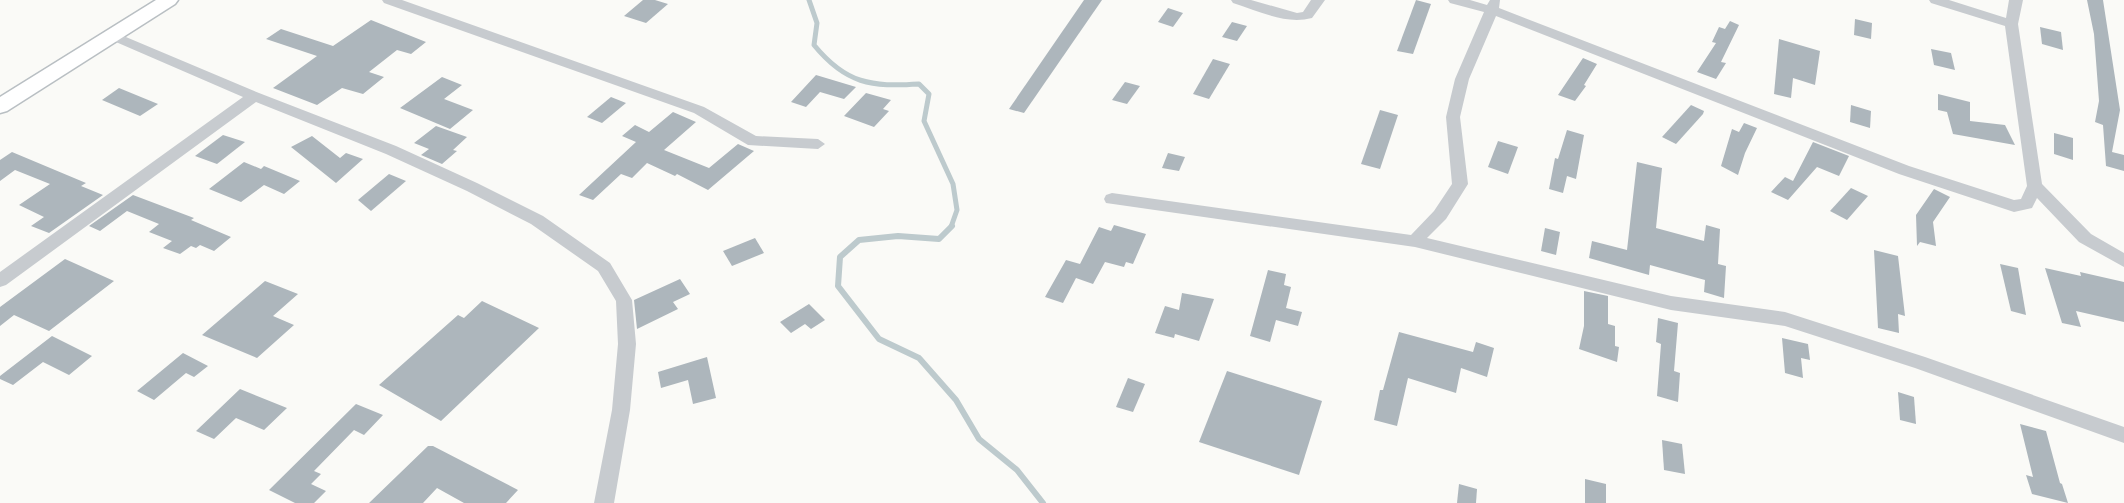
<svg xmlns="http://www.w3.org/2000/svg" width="2124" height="503" viewBox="0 0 2124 503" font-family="Helvetica,sans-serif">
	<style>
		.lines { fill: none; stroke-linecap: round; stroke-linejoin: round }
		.stream-far1 { stroke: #bdcacd; stroke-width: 5 }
		.stream { stroke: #bdcacd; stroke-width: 6 }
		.building { fill: #adb6bc }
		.secondary-casing { stroke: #b9bfc3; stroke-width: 3 }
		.minor { fill: #c7cbcf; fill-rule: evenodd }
		.secondary { fill: #fff; fill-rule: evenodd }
	</style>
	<rect width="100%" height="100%" fill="#fafaf7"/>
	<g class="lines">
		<!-- stream-far1 -->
		<path class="stream-far1" d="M809,0L817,23L814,45C846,84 871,87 919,84L929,94L924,121L953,184L957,210L951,227"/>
		<!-- stream -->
		<polyline class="stream" points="952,226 939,239 898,236 859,240 840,257 838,286 879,339 919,358 956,400 979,439 1017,470 1043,503"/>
	</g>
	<!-- building -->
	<g class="building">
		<polygon points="643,0 655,0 668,4 646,23 624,16"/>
		<polygon points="1084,0 1102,0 1024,113 1009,109"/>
		<polygon points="1416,0 1431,4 1413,54 1397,51"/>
		<polygon points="2087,0 2103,0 2120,110 2112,152 2124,155 2124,171 2106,166 2103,125 2095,122 2099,101 2094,34"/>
		<polygon points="1168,8 1183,13 1173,27 1158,22"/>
		<polygon points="1855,19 1872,23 1871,39 1854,35"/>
		<polygon points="371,20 426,42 411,54 397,50 369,72 384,77 363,94 342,88 317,105 273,88 317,56 266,39 281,29 333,46"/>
		<polygon points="1730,21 1739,25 1721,62 1726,63 1716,79 1697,72 1716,43 1712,42 1719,27 1725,29"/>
		<polygon points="1232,22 1247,26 1237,41 1222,37"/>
		<polygon points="2040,27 2061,32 2063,50 2042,44"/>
		<polygon points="1779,39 1820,51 1815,85 1793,78 1791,98 1774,94"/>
		<polygon points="1931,49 1951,53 1955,70 1934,65"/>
		<polygon points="1583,58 1597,64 1584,85 1586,86 1575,101 1558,95"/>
		<polygon points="1213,59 1230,64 1209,99 1193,94"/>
		<polygon points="816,75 856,87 844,99 820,92 806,107 791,102"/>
		<polygon points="442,77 462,85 444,99 473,110 450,129 400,108"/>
		<polygon points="1125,82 1140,86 1127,104 1112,100"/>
		<polygon points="119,88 158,104 140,116 102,100"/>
		<polygon points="866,93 891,100 883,109 889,111 874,127 844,116"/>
		<polygon points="1938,94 1970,102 1970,121 2005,125 2015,145 1953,134 1947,112 1938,110"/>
		<polygon points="611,97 626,103 602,123 587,117"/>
		<polygon points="1691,105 1704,111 1703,114 1676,144 1662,137"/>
		<polygon points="1851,105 1871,111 1870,128 1850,122"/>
		<polygon points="1380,110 1398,115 1380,169 1361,164"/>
		<polygon points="673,112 696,122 664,150 709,168 738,144 754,151 708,190 677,174 675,176 647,163 632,178 621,174 593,200 579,195 636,142 622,136 635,125 649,132"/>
		<polygon points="1744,123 1757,128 1745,153 1738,175 1721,166 1732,129 1739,132"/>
		<polygon points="436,126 467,137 453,150 457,151 442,164 421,155 429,149 414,143"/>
		<polygon points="1567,130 1584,135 1576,179 1567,176 1563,193 1549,189 1555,158 1558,159"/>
		<polygon points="2054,133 2073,138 2073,160 2054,154"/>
		<polygon points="223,135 245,142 217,164 195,156"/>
		<polygon points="312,136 340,158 346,153 363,159 336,183 291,147"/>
		<polygon points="1498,141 1518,147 1508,174 1488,167"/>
		<polygon points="1813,142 1849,156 1839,176 1817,167 1788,200 1771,192 1785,177 1793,181"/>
		<polygon points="12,152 86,183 81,186 103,195 49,233 31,226 44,217 19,205 50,184 15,170 0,181 0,160"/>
		<polygon points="1168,153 1185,157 1179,171 1162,168"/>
		<polygon points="244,162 261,169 264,166 300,181 284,194 264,185 241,202 209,189"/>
		<polygon points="1637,162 1662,168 1656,228 1704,241 1706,225 1720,229 1718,264 1726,266 1724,298 1704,292 1705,280 1650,265 1649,275 1589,258 1592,241 1627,250"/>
		<polygon points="389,174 406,181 371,211 358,200"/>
		<polygon points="1851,188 1868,196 1847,220 1830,211"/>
		<polygon points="1934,189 1950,197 1933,222 1936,246 1920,242 1917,246 1916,215"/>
		<polygon points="133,195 194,218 191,220 231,237 214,251 200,245 196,248 191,246 180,254 163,248 172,241 149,232 159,224 127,211 100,231 89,226"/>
		<polygon points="1114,225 1146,234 1133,264 1126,262 1124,267 1105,262 1093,284 1076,278 1063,303 1045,297 1066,260 1080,264 1099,227 1111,231"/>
		<polygon points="1545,228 1560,232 1556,255 1541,251"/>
		<polygon points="755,238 764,253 732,266 723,251"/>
		<polygon points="1874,250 1898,256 1905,316 1898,314 1899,333 1878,328"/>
		<polygon points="65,259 114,281 49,331 14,315 0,326 0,307"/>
		<polygon points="2000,264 2018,268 2026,315 2011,311"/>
		<polygon points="2045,268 2081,276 2080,272 2124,282 2124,322 2076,311 2081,327 2062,323"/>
		<polygon points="1268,270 1286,274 1284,285 1291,287 1286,308 1302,312 1298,326 1276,320 1270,342 1250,336"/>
		<polygon points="680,279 690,294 673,302 678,309 637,329 634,300"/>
		<polygon points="265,281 298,294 273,316 294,325 257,358 202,335"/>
		<polygon points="1584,291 1608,296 1608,324 1615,326 1615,346 1619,347 1617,362 1579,349 1584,326"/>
		<polygon points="1182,293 1214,299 1199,341 1175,334 1174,338 1155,333 1165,306 1179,310"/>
		<polygon points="482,301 539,328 441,421 379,385 458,315 464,318"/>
		<polygon points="809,304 825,320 811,329 805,324 791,333 780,322"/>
		<polygon points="1658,318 1678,323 1674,371 1680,373 1678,402 1657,396 1661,344 1656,342"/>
		<polygon points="1399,332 1473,352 1476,342 1494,348 1487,377 1461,368 1456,393 1408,378 1397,426 1374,420 1380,390 1383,390"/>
		<polygon points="52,336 92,356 69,375 43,362 13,385 0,379 0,376"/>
		<polygon points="1782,338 1808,344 1810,360 1801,358 1803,378 1785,373"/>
		<polygon points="183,353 208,366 194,377 186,373 154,400 137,391"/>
		<polygon points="707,357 716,398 693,404 688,380 661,388 658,372"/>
		<polygon points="1227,371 1322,401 1299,475 1199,442"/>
		<polygon points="1128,378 1145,384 1133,412 1116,407"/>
		<polygon points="240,389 287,408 264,430 236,418 214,439 196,431"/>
		<polygon points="1898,392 1914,397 1916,424 1900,420"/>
		<polygon points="356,404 383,415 364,435 354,430 314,471 321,474 311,484 326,491 314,503 295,503 269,490"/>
		<polygon points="2020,424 2046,431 2060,483 2062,484 2068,503 2032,494 2026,475 2033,477"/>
		<polygon points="1662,440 1682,444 1685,474 1664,470"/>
		<polygon points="428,446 433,446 518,490 506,503 464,503 437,488 423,503 369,503"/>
		<polygon points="1585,479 1606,484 1606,503 1585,503"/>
		<polygon points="1459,484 1477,489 1476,503 1457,503"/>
	</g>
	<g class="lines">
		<defs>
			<polygon id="secondary" points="156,0 178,0 175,4 7,111 0,113 0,97"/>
		</defs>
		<!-- secondary casing -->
		<use href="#secondary" class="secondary-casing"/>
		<!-- minor -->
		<g class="minor">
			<polygon points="382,0 402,0 704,107 756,136 818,139 825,144 818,149 748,145 694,113 384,3"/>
			<path d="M1231,0H1251L1297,13L1303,12L1311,0H1325L1312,18C1285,25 1259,11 1233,3Z"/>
			<polygon points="1448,0 1470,0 1487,5 1490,0 1500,0 1499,8 1909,166 2014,200 2021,199 2027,186 2005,26 1931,3 1929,0 1949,0 2006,18 2009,0 2023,0 2018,24 2042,184 2091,234 2124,253 2124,267 2079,242 2037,198 2032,208 2014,212 1899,174 1496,16 1469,79 1460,117 1468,184 1446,219 1427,238 1671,296 1785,312 1925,357 2124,427 2124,443 1915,368 1785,326 1671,310 1415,247 1106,203 1104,199 1106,195 1112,193 1411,235 1434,211 1452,184 1446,117 1455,79 1484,12 1450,3"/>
			<polygon points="114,32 259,93 396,146 477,183 543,216 610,263 632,300 636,344 630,410 614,503 594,503 612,410 618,344 616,301 598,271 531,224 467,191 386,154 256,102 6,285 0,287 0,272 243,97 109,39 107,36 109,33"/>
		</g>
		<!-- secondary -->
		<use href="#secondary" class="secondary"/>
	</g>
</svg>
